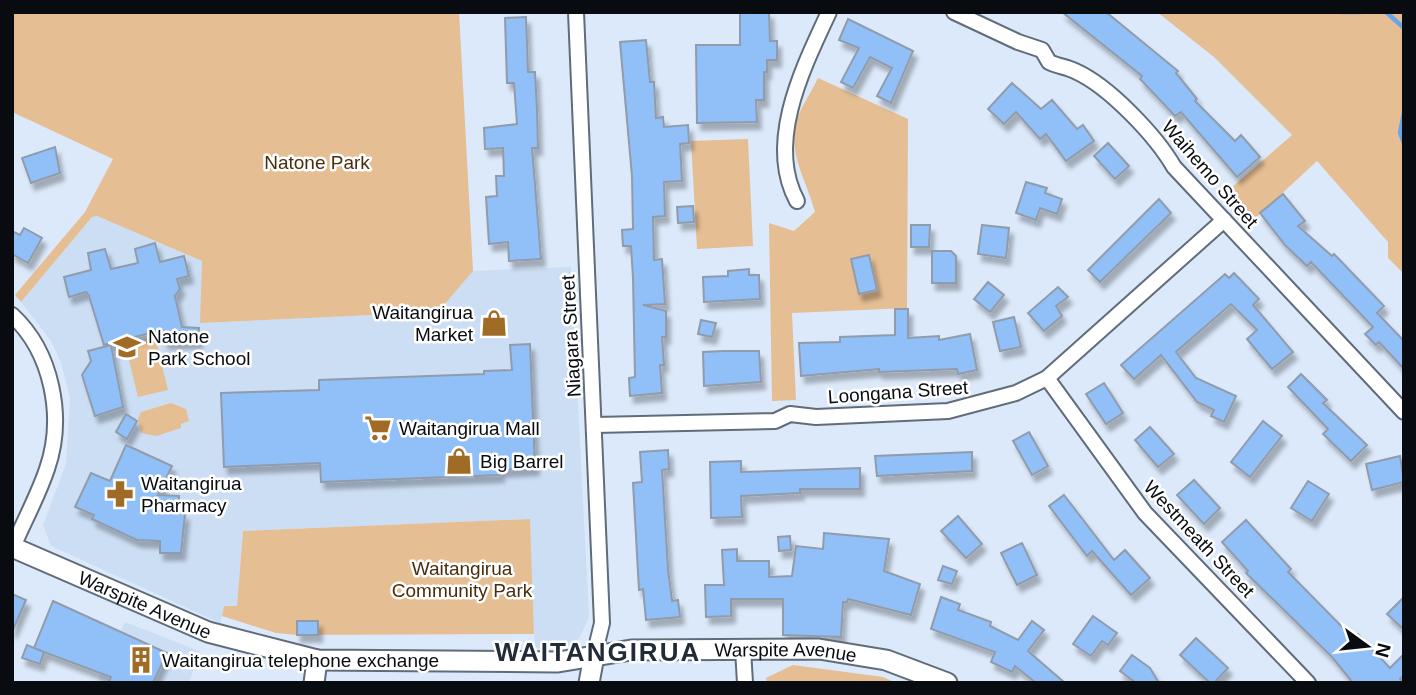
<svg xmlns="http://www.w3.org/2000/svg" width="1416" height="695" viewBox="0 0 1416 695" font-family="Arial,sans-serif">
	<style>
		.built { fill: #ccdef4 }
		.green { fill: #e5be93 }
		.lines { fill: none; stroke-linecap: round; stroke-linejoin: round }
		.stream { stroke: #6ba4e9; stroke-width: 4.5 }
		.building { fill: #91bff8; stroke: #909cab; stroke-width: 2; filter: url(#shadow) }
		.street-casing { stroke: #616c7a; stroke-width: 18 }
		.secondary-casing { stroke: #616c7a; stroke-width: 23 }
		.street { stroke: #fff; stroke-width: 14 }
		.secondary { stroke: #fff; stroke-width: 19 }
		.labels { text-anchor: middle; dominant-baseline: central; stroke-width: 5; stroke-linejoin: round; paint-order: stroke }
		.park-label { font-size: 19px; fill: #482e0d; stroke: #fff }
		.street-label { font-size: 19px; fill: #080c11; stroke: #fff }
		.poi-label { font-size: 19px; fill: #080c11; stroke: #fff; text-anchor: start }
		.district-label { font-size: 26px; font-weight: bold; letter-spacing: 2px; fill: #222c38; stroke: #fff }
	</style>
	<defs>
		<filter id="shadow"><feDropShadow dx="4" dy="7" stdDeviation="2" flood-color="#0004"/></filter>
	</defs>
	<rect width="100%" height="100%" fill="#dce9fa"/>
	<!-- built -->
	<g class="built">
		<polygon points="97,216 202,261 201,323 438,312 473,271 571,267 589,617 579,639 566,647 535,648 529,519 243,531 237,606 224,606 220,623 51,546 43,525 66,464 70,398 61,363 51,341 21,302 92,217"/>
		<polygon points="125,622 199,651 189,683 97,683"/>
	</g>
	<!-- green -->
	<g class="green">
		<polygon points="12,12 459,12 473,271 438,312 200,323 202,261 97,216 92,217 21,302 15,295 85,212 113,159 12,112"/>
		<polygon points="1157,12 1404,12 1404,274 1388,258 1388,242 1317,161 1249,224 1223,195 1292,135 1214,57"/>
		<path d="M818,78L908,119L907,308L792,313L796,400L772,401L769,223L794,231L815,212C808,185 790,157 795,128C797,112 811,93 818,78Z"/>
		<polygon points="748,139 753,246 697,249 691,141"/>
		<polygon points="155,337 168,390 138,397 125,344"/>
		<polygon points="171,403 186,409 189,421 181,424 181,428 156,436 141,433 138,419 141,412"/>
		<polygon points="530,519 534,634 297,635 276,633 222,616 224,606 237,606 243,531"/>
		<polygon points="793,665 883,677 896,683 767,683 766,678"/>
	</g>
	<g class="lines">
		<!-- stream -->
		<g class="stream">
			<polyline points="1340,12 1361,12"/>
			<polyline points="1386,12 1404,28"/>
			<polyline points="1404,113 1400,133 1404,143"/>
		</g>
	</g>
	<!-- building -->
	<g class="building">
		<polygon points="740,12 769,12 770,41 777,41 777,60 767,60 767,72 764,72 764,100 756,100 757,122 697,123 696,45 740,45"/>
		<polygon points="1062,12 1106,12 1178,71 1176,73 1197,99 1195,101 1235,141 1241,135 1260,157 1237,177 1181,112 1175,116 1140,79 1142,76"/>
		<polygon points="526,17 528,72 535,72 537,110 538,148 532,148 541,259 509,261 508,242 489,244 486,197 497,196 496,176 504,176 503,148 485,149 484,128 517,124 514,83 507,83 505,18"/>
		<polygon points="848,19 913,51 891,103 877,96 892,68 870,57 853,88 841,82 859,48 839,40"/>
		<polygon points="646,40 650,82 654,82 656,118 663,117 664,127 688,125 689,143 680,144 682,181 664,182 665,216 653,217 654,260 662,259 665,304 643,305 666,311 666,337 662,337 664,365 660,365 662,393 630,396 629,378 635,377 633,278 631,246 623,246 622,230 633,229 632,176 620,42"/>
		<polygon points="1012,83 1041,109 1052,100 1077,129 1083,125 1094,141 1066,161 1046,134 1040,139 1016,112 1004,124 988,109"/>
		<polygon points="1108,143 1129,166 1115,179 1094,156"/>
		<polygon points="55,147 60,173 31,183 22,158"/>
		<polygon points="1026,182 1047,188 1045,193 1062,199 1057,214 1040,208 1036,220 1016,213"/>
		<polygon points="1283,194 1305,221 1298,226 1332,256 1334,254 1384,306 1377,313 1404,341 1404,369 1379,342 1376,345 1365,334 1373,327 1311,262 1307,266 1285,245 1260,213"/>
		<polygon points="1159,199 1171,213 1100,282 1088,270"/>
		<polygon points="693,206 694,222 678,223 677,207"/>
		<polygon points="911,225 930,225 929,247 911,247"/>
		<polygon points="982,225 1009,228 1006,258 978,254"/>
		<polygon points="24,228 42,238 28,263 12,254 12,231 20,235"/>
		<polygon points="155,243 160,262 184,256 189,276 177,279 180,289 175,296 182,327 199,328 198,341 165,342 162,330 104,345 89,296 86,292 69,297 64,277 91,270 88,253 105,249 111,269 138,263 135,249"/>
		<polygon points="932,251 951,251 956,256 956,283 932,283"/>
		<polygon points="869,255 877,290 859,294 851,259"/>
		<polygon points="749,269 749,275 759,275 760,299 704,302 703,277 728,276 728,271"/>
		<polygon points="1234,273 1259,299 1253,305 1293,352 1272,369 1247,339 1257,330 1231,304 1176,352 1196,378 1236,396 1224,422 1211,416 1214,410 1197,402 1161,355 1134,379 1121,365 1225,274 1229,278"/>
		<polygon points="988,282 1004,295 990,312 974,299"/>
		<polygon points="1058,287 1068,297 1056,306 1062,316 1044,331 1028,313"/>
		<polygon points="895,309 908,309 908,338 939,336 939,340 970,334 977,370 958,374 957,369 879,372 879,369 801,376 799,343 840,342 840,337 895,335"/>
		<polygon points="1014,317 1021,347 1000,351 993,322"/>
		<polygon points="701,320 716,323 712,337 698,334"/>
		<polygon points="530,344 535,468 500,470 500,475 321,482 320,463 224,467 221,393 319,390 319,380 484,374 484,371 512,370 510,345"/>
		<polygon points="111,345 123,407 95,416 82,375 91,361 88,351"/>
		<polygon points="724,351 759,351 761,382 704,386 703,352"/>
		<polygon points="1301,374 1327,400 1323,403 1367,445 1351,461 1323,434 1328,429 1288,387"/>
		<polygon points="1104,383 1123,413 1106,424 1086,394"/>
		<polygon points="126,414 137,421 127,439 116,432"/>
		<polygon points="1263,421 1282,436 1250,477 1231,462"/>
		<polygon points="1150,427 1174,454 1158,467 1135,440"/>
		<polygon points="1029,432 1048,466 1032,475 1013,441"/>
		<polygon points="126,445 172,466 158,495 179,496 179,513 185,514 181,553 160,553 160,541 137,540 92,519 94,515 75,507 91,473 110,481"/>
		<polygon points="668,450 669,469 662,470 668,569 672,601 678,600 680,617 646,620 643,589 639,590 633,483 642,482 640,452"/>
		<polygon points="972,452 972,471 877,476 875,456"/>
		<polygon points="1400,456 1404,482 1372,490 1366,464"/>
		<polygon points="741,461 741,472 860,468 860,489 800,489 800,493 741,496 742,517 711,518 710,462"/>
		<polygon points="1194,480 1220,508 1204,524 1177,495"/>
		<polygon points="1308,481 1329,494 1312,521 1291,508"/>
		<polygon points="1064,495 1114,560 1125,550 1150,578 1131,595 1092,551 1087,556 1049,506"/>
		<polygon points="958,516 982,544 966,558 941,531"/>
		<polygon points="1246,520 1291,569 1288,572 1353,638 1358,634 1390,668 1404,654 1404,675 1400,679 1403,683 1353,683 1332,657 1246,573 1248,571 1222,542"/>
		<polygon points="824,533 889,539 884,571 920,584 911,615 848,599 847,602 843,602 841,637 783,635 783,599 731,599 731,616 706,617 705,585 724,585 722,550 737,549 737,561 769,561 769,577 792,576 796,546 823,549"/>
		<polygon points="790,536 791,550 779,551 778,537"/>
		<polygon points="1022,543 1037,575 1017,585 1001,553"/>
		<polygon points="943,566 957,571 952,584 938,580"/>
		<polygon points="12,594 26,600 12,632"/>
		<polygon points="941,597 960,604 958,610 991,622 990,626 1018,640 1032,621 1044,630 1028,651 1065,683 1036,683 1015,666 1012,672 991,662 995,652 931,629"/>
		<polygon points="1404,597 1404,630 1387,614"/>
		<polygon points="53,601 167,653 153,683 108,683 111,677 44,652 40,664 22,658 27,645 44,652 34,648"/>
		<polygon points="1093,616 1117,633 1108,645 1102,641 1091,656 1073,644"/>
		<rect x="297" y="621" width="21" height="14"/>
		<polygon points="1196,638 1228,668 1214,683 1210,683 1180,655"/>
		<polygon points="1132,655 1150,668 1159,683 1136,683 1120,671"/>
	</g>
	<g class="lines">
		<defs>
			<g id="street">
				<polyline points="576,12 602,623 594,656"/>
				<path d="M954,12L1018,42L1042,50L1049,62C1057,66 1067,67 1075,71C1109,86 1156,136 1174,167L1404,412"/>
				<path d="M797,201C765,142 804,66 829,12"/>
				<path d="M12,315C52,352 65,417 47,469C38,496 24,521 13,547"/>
				<polyline points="1047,378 1145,513 1308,683"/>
				<polyline points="595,425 775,421 790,414 816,417 948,411 1016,393 1047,378 1224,220"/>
				<polyline points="743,649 745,683"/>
			</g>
			<g id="secondary">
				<path id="s1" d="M12,547L208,632L317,660L558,662L631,650L819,649L886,660L947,683"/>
				<polyline points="314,683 317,660"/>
				<polyline points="589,683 594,656"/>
			</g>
		</defs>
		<!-- street casing -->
		<use href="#street" class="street-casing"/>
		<!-- secondary casing -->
		<use href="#secondary" class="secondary-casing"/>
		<!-- street -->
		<use href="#street" class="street"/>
		<!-- secondary -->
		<use href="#secondary" class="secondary"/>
	</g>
	<!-- icons -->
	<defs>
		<symbol id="shop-bare" viewBox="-9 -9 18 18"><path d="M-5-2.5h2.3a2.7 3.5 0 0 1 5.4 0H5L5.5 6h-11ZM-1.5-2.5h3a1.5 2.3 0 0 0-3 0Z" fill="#a06b24" stroke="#fff" stroke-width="2.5" paint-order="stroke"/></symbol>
		<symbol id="school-bare" viewBox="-9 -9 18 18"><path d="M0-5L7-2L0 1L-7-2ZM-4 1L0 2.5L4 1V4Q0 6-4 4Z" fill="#a06b24" stroke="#fff" stroke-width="2.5" paint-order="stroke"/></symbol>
		<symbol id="supermarket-bare" viewBox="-9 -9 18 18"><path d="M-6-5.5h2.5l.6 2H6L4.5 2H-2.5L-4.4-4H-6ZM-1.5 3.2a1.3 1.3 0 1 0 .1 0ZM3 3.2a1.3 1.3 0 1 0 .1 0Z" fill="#a06b24" stroke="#fff" stroke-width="2.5" paint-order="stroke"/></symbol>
		<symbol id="pharmacy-bare" viewBox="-9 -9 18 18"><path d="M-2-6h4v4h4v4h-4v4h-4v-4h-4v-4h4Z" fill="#a06b24" stroke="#fff" stroke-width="2.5" paint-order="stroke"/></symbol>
		<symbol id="building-bare" viewBox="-9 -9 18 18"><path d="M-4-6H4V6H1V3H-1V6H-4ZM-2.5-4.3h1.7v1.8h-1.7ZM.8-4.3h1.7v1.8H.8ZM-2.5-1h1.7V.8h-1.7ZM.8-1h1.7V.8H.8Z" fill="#a06b24" stroke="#fff" stroke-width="2.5" paint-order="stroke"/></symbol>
	</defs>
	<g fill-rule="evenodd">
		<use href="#shop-bare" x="475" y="304" width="38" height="38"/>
		<use href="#school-bare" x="108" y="328" width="38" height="38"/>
		<use href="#supermarket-bare" x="359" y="409" width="38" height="38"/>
		<use href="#shop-bare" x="440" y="442" width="38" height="38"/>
		<use href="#pharmacy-bare" x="101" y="475" width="38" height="38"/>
		<use href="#building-bare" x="122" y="641" width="38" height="38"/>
	</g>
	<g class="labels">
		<!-- park labels -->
		<g class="park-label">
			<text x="317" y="162">Natone Park</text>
			<text x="462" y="568">Waitangirua<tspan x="462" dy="22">Community Park</tspan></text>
		</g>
		<!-- street labels -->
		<g class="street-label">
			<text transform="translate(1210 174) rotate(49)">Waihemo Street</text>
			<text transform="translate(571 336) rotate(-93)">Niagara Street</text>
			<text transform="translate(898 392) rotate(-4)">Loongana Street</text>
			<text transform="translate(1199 539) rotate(47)">Westmeath Street</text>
			<text stroke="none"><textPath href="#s1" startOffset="145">Warspite Avenue</textPath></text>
			<text stroke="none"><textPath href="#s1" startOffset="796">Warspite Avenue</textPath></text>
		</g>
		<!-- poi labels -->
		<g class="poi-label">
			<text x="473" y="312" text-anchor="end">Waitangirua<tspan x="473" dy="22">Market</tspan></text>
			<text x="148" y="336">Natone<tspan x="148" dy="22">Park School</tspan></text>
			<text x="399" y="428">Waitangirua Mall</text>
			<text x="480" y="461">Big Barrel</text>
			<text x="141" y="483">Waitangirua<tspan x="141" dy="22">Pharmacy</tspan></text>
			<text x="162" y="660">Waitangirua telephone exchange</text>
		</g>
		<!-- district labels -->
		<g class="district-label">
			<text x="598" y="652">WAITANGIRUA</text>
		</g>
	</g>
	<!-- border -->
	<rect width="1416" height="695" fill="none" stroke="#080c11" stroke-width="28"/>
	<!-- north arrow -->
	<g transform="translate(1367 646) rotate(105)" stroke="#ffffff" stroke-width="5" paint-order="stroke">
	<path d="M0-5L12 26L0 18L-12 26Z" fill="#080c11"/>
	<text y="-10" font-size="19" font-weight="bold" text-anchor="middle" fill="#080c11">N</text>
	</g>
</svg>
